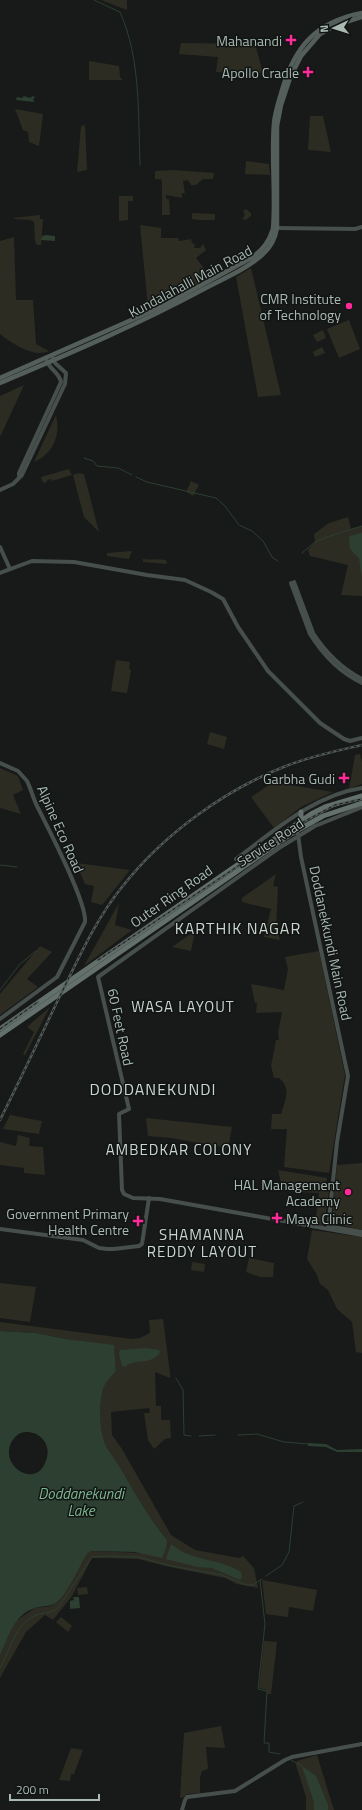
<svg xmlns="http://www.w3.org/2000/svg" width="362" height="1810" viewBox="0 0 362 1810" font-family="'Titillium Web',sans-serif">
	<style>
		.green { fill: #2d2c23 }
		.water { fill: #2c3f31; fill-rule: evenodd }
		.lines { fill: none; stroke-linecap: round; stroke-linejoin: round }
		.stream { stroke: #2c3f31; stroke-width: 1 }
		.secondary { stroke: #464f4b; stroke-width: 4 }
		.primary { stroke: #545e5a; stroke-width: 4.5 }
		.highway { stroke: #63706b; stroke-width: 5 }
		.rail-casing { stroke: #515a56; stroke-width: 2.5 }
		.rail { stroke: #121514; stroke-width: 1; stroke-dasharray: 3; stroke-linecap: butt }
		.poi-dot { fill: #ff2a97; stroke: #121514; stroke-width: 1.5 }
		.labels { text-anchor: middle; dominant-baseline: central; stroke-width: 3; stroke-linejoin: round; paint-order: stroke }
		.poi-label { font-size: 14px; fill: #a8bab2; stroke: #121514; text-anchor: end }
		.street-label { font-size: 14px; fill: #a8bab2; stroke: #121514 }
		.neighbourhood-label { font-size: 15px; letter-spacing: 1px; fill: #cad6d1; stroke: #121514 }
		.water-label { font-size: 15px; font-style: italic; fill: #7db88e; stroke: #121514 }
		.quarter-label { font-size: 16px; letter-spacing: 1px; fill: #cad6d1; stroke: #121514 }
	</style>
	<rect width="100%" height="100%" fill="#171a19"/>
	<!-- green -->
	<g class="green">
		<polygon points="101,0 127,0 127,10"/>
		<polygon points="181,43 255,44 263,73 216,72 218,57 179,54"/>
		<polygon points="89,61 119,66 120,77 123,80 89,80"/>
		<polygon points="15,109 43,114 39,146 29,142 28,132 23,130"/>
		<polygon points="310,116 323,116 331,152 308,150"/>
		<polygon points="85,125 87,170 77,172 81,126"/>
		<polygon points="246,161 269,164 270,175 245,174"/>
		<polygon points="173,170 214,173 213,179 203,179 196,185 191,185 188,180 183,181 185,193 182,193 182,198 166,195 166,199 169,199 170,215 162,215 162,182 161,179 155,179 155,171"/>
		<polygon points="119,196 133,196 133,201 128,201 128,220 119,221"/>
		<polygon points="246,209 251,213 251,216 246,220 242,219 245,215 243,211"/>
		<polygon points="192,213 215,214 215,220 200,220 192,219"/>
		<polygon points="40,215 40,219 43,219 41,245 37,245 35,241 34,222 30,220 15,219 13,218"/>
		<polygon points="140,225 161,228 161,238 178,238 179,241 191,239 192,243 195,244 194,248 200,248 203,244 206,250 196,258 211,277 161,303 161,301 148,307"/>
		<path d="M14,237L16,300H33L36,344L49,351C33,358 13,344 0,334V241Z"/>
		<polygon points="251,268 281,395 258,397 236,277"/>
		<polygon points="349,320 360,349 339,358 327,329"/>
		<polygon points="323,330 326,338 317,342 313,335"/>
		<polygon points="322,347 325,353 315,357 313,352"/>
		<polygon points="24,385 1,435 0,436 0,396"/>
		<path d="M56,415C61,435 53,454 34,462Z"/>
		<polygon points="69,469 72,475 52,481 51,479 47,480 47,482 43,483 41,477"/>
		<polygon points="79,473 84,474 99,532 84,517 73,475"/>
		<polygon points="191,481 199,485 193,496 186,492"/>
		<polygon points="348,517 351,529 362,526 362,596 341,595 348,565 310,556 308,550 315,542 314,534 329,523"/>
		<polygon points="132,551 129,559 107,556 107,553"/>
		<path d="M143,559C151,560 160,559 166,560L167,564L143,562Z"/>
		<polygon points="116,660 130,662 129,669 131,670 127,693 111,691"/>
		<polygon points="210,732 227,737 224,749 207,744"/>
		<polygon points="360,754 362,761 362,784 349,789 355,755"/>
		<polygon points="0,768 18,776 23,790 13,795 21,814 0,808"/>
		<polygon points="278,779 283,784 333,792 301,807 274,828 251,797"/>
		<polygon points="76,863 130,870 102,905 91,902 94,886 85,884"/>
		<polygon points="276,874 273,886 278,887 276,926 280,940 264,937 271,909 242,902 242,898"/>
		<polygon points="119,903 115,925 132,930 84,966"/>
		<polygon points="195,931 191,951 172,947"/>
		<polygon points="40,946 52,952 27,979 38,987 0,1015 0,994"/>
		<path d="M319,951L345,1075L329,1173L284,1167L287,1129H271L272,1114H281C285,1100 292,1089 279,1078H274L271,1066L276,1040H279L278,1033L282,1012L256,1013L257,1003H255L251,984L284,990L288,969L285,957Z"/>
		<polygon points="50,1007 25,1055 23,1054 34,1032 27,1027"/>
		<polygon points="10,1115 42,1121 39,1134 3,1129"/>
		<polygon points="146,1118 232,1127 228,1148 171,1138 148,1136"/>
		<polygon points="18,1135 30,1138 29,1146 43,1147 45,1175 24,1173 24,1168 0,1165 0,1142 16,1146"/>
		<polygon points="362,1163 362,1230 344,1226 332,1220 337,1165"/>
		<polygon points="278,1170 327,1178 326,1184 330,1184 324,1226 315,1225 319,1193 283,1191"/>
		<polygon points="312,1230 362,1237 362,1353 356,1352 352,1322 337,1309 328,1290 320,1284 317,1275 307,1259"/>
		<polygon points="249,1258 274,1263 273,1277 260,1277 246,1272"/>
		<polygon points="192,1262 205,1264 204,1272 191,1270"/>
		<polygon points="0,1283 36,1287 30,1322 0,1318"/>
		<path d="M163,1319L170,1373V1378L155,1372L156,1406H161V1420H170L171,1438L165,1439L154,1449L148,1440L144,1413H150L149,1408L111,1412L112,1435L122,1449L171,1535L195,1550L239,1558L243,1556L254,1568L258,1588L237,1584L225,1578L165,1566L138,1559L92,1558L72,1596L53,1620L45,1615L26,1632L0,1678V1656L10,1630L16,1621L29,1612L35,1608L51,1606L59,1600L87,1554L91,1551L143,1553L167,1540C150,1519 137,1497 124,1474C119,1464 113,1457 107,1448C99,1437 98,1398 105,1385C107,1380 113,1375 116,1371L114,1346L66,1339L36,1333L0,1331V1322L132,1339L140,1338L150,1333L149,1320Z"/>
		<polygon points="262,1580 317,1590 313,1611 289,1607 288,1617 266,1614"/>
		<polygon points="87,1587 88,1594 78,1595 77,1588"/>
		<polygon points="61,1617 72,1626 68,1632 56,1622"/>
		<polygon points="264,1641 277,1642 271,1694 267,1694 267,1690 259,1688"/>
		<polygon points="221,1726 225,1748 206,1747 208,1769 202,1771 200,1777 200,1793 187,1794 184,1797 180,1798 184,1733"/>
		<polygon points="71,1748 83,1750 74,1774 71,1774 70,1781 59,1780"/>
		<polygon points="317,1755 334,1810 306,1810 306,1797 296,1765 297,1761"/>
	</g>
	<!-- water -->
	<g class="water">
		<polygon points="24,96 30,98 33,96 35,97 33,100 35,102 16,100 17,97 22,98"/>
		<polygon points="46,235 55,236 55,241 41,240 42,236"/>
		<path d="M362,533V578L359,558C348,548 350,550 349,536Z"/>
		<path d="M0,1331L36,1333L66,1339L114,1345L116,1371C113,1375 107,1380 105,1385C98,1398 99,1436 107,1448C113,1457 119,1464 124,1474C137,1497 150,1519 167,1540L166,1548L162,1558L135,1552L91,1551L87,1554C80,1565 67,1594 58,1601C50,1608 43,1605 35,1608C13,1615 8,1638 0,1656ZM25,1432C42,1431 53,1447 45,1463C35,1488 0,1467 11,1443C14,1437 18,1433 25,1432Z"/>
		<path d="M146,1348L159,1350L160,1353C147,1367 136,1357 125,1367L122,1366L119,1354L120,1350Z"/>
		<polygon points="308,1443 326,1444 337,1450 362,1449 362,1452 337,1452 326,1447 308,1446"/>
		<path d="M171,1544C177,1548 183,1553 190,1555C207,1561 226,1562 241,1572L242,1577L240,1580L212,1568L197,1567L166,1559Z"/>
		<polygon points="73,1597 79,1597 80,1608 70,1609 70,1601 74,1600"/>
		<polygon points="302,1766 316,1776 328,1805 328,1810 314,1810 314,1802"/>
	</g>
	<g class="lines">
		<!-- stream -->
		<g class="stream">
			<path d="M94,0L120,12C141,59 138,115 140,165"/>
			<polyline points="84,458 93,461 97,466 118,468 132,475"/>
			<polyline points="136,477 147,482 216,498 225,506 239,525 252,531 263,541 272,557 278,561"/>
			<polyline points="302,553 315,542 327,537 362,526"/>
			<polyline points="0,865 17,867"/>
			<polyline points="0,990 20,964 36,951"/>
			<polyline points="176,1378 183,1390 184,1435 191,1436"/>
			<polyline points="238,1435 257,1434 284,1442 309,1444"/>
			<polyline points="199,1436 215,1435"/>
			<polyline points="266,1576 282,1565 289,1552 294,1506 303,1502"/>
			<polyline points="262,1579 260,1580 265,1624 258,1689 267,1691 264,1743 269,1743 269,1752 280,1754"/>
			<path d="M0,1668C10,1651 15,1625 34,1616C42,1612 50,1614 58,1608L92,1557L106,1556L138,1557L172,1566L222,1575L246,1585H253L260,1580"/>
			<polyline points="291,1760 302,1766"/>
		</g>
		<!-- secondary -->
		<g class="secondary">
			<polyline points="277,228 355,229 362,227"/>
			<path d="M19,476V473L61,382C59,372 50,370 47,361"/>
			<polyline points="0,490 13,484 22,475 65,384 66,373 55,363 52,356"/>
			<polyline points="0,547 10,569"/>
			<polyline points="0,573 32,561 74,562 147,575 185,580 211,592 223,599 238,627 268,671 320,723 344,739 350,741 362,738"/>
			<path d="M294,582L313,633C326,653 341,668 362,679"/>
			<path d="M291,583L310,634C323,655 339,672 362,683"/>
			<path d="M0,763L18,771L27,781C31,789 33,798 37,806C48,828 87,902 85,922L57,977L0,1019"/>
			<polyline points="362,807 315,826 279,848 98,977 129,1109 119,1114 122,1190 124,1194 133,1198 160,1199 362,1235"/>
			<polyline points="298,834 301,857 348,1076 337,1142 328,1229"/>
			<path d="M236,859C274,831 314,795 362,788"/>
			<polyline points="0,1229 83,1240 99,1248 107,1249 114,1249 139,1246 142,1244 149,1198"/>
			<polyline points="329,1229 333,1227 362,1232"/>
			<polyline points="182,1810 185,1800 187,1797 235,1791 285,1760 292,1757 362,1744"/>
		</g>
		<!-- primary -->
		<g class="primary">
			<path d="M0,378L163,306L253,257C263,249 269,242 273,229C276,194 271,158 274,123C275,112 279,101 282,90C295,46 316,22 362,13"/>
			<path d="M0,383C68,354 137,325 202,290C222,279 246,270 263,254C271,247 275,239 277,228V126L281,105L290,78L301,56L320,34L336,25L362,17"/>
		</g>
		<!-- highway -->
		<g class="highway">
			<polyline points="301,821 301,812"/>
			<polyline points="0,1029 311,814 325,807 362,796"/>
			<polyline points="0,1035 291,834 323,816 362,803"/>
		</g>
		<defs>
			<g id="rail">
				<polyline points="98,960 305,821 335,805 362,799"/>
				<polyline points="0,1029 38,1002"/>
				<path d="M0,1120C20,1080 39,1040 58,1000C77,962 95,920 122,887C163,835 224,790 286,766C311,756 336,751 362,745"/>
			</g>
		</defs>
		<!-- rail casing -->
		<use href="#rail" class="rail-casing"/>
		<!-- rail -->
		<use href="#rail" class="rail"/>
	</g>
	<!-- markers -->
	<g class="poi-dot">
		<path d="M289 34h4v4h4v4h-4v4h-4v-4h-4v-4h4z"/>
		<path d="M306 66h4v4h4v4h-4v4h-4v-4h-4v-4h4z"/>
		<circle cx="349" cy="306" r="4"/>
		<path d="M342 772h4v4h4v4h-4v4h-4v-4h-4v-4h4z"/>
		<circle cx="348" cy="1192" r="4"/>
		<path d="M275 1212h4v4h4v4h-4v4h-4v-4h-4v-4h4z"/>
		<path d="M136 1215h4v4h4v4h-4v4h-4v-4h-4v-4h4z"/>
	</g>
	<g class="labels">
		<!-- poi labels -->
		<g class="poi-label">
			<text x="282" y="40">Mahanandi</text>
			<text x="299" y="72">Apollo Cradle</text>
			<text x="341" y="298">CMR Institute<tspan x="341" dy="16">of Technology</tspan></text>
			<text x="335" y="778">Garbha Gudi</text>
			<text x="340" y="1184">HAL Management<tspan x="340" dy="16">Academy</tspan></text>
			<text x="129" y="1213">Government Primary<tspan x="129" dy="16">Health Centre</tspan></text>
			<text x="286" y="1218" text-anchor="start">Maya Clinic</text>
		</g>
		<!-- street labels -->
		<g class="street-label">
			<text transform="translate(190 281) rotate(-28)">Kundalahalli Main Road</text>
			<text transform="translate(61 829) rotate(66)">Alpine Eco Road</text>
			<text transform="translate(270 842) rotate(-33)">Service Road</text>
			<text transform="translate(171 896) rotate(-35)">Outer Ring Road</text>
			<text transform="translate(331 943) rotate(78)">Doddanekkundi Main Road</text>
			<text transform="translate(121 1027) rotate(78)">60 Feet Road</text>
		</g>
		<!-- neighbourhood labels -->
		<g class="neighbourhood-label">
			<text x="183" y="1006">WASA LAYOUT</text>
			<text x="179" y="1149">AMBEDKAR COLONY</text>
			<text x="202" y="1234">SHAMANNA<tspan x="202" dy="17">REDDY LAYOUT</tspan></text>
		</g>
		<!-- water labels -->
		<g class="water-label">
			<text x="81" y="1493">Doddanekundi<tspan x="81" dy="17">Lake</tspan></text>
		</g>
		<!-- quarter labels -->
		<g class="quarter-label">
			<text x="238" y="928">KARTHIK NAGAR</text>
			<text x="153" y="1089">DODDANEKUNDI</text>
		</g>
	</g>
	<!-- north arrow -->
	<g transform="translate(334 28) rotate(266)" stroke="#121514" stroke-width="3" paint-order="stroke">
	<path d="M0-3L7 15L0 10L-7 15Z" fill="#a8bab2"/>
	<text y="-6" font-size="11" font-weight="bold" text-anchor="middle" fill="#a8bab2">N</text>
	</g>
	<!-- scale -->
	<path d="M10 1794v6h89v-6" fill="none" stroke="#a8bab2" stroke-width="2"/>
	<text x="16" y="1794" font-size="12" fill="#a8bab2" stroke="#121514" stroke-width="3" paint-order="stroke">200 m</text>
</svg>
